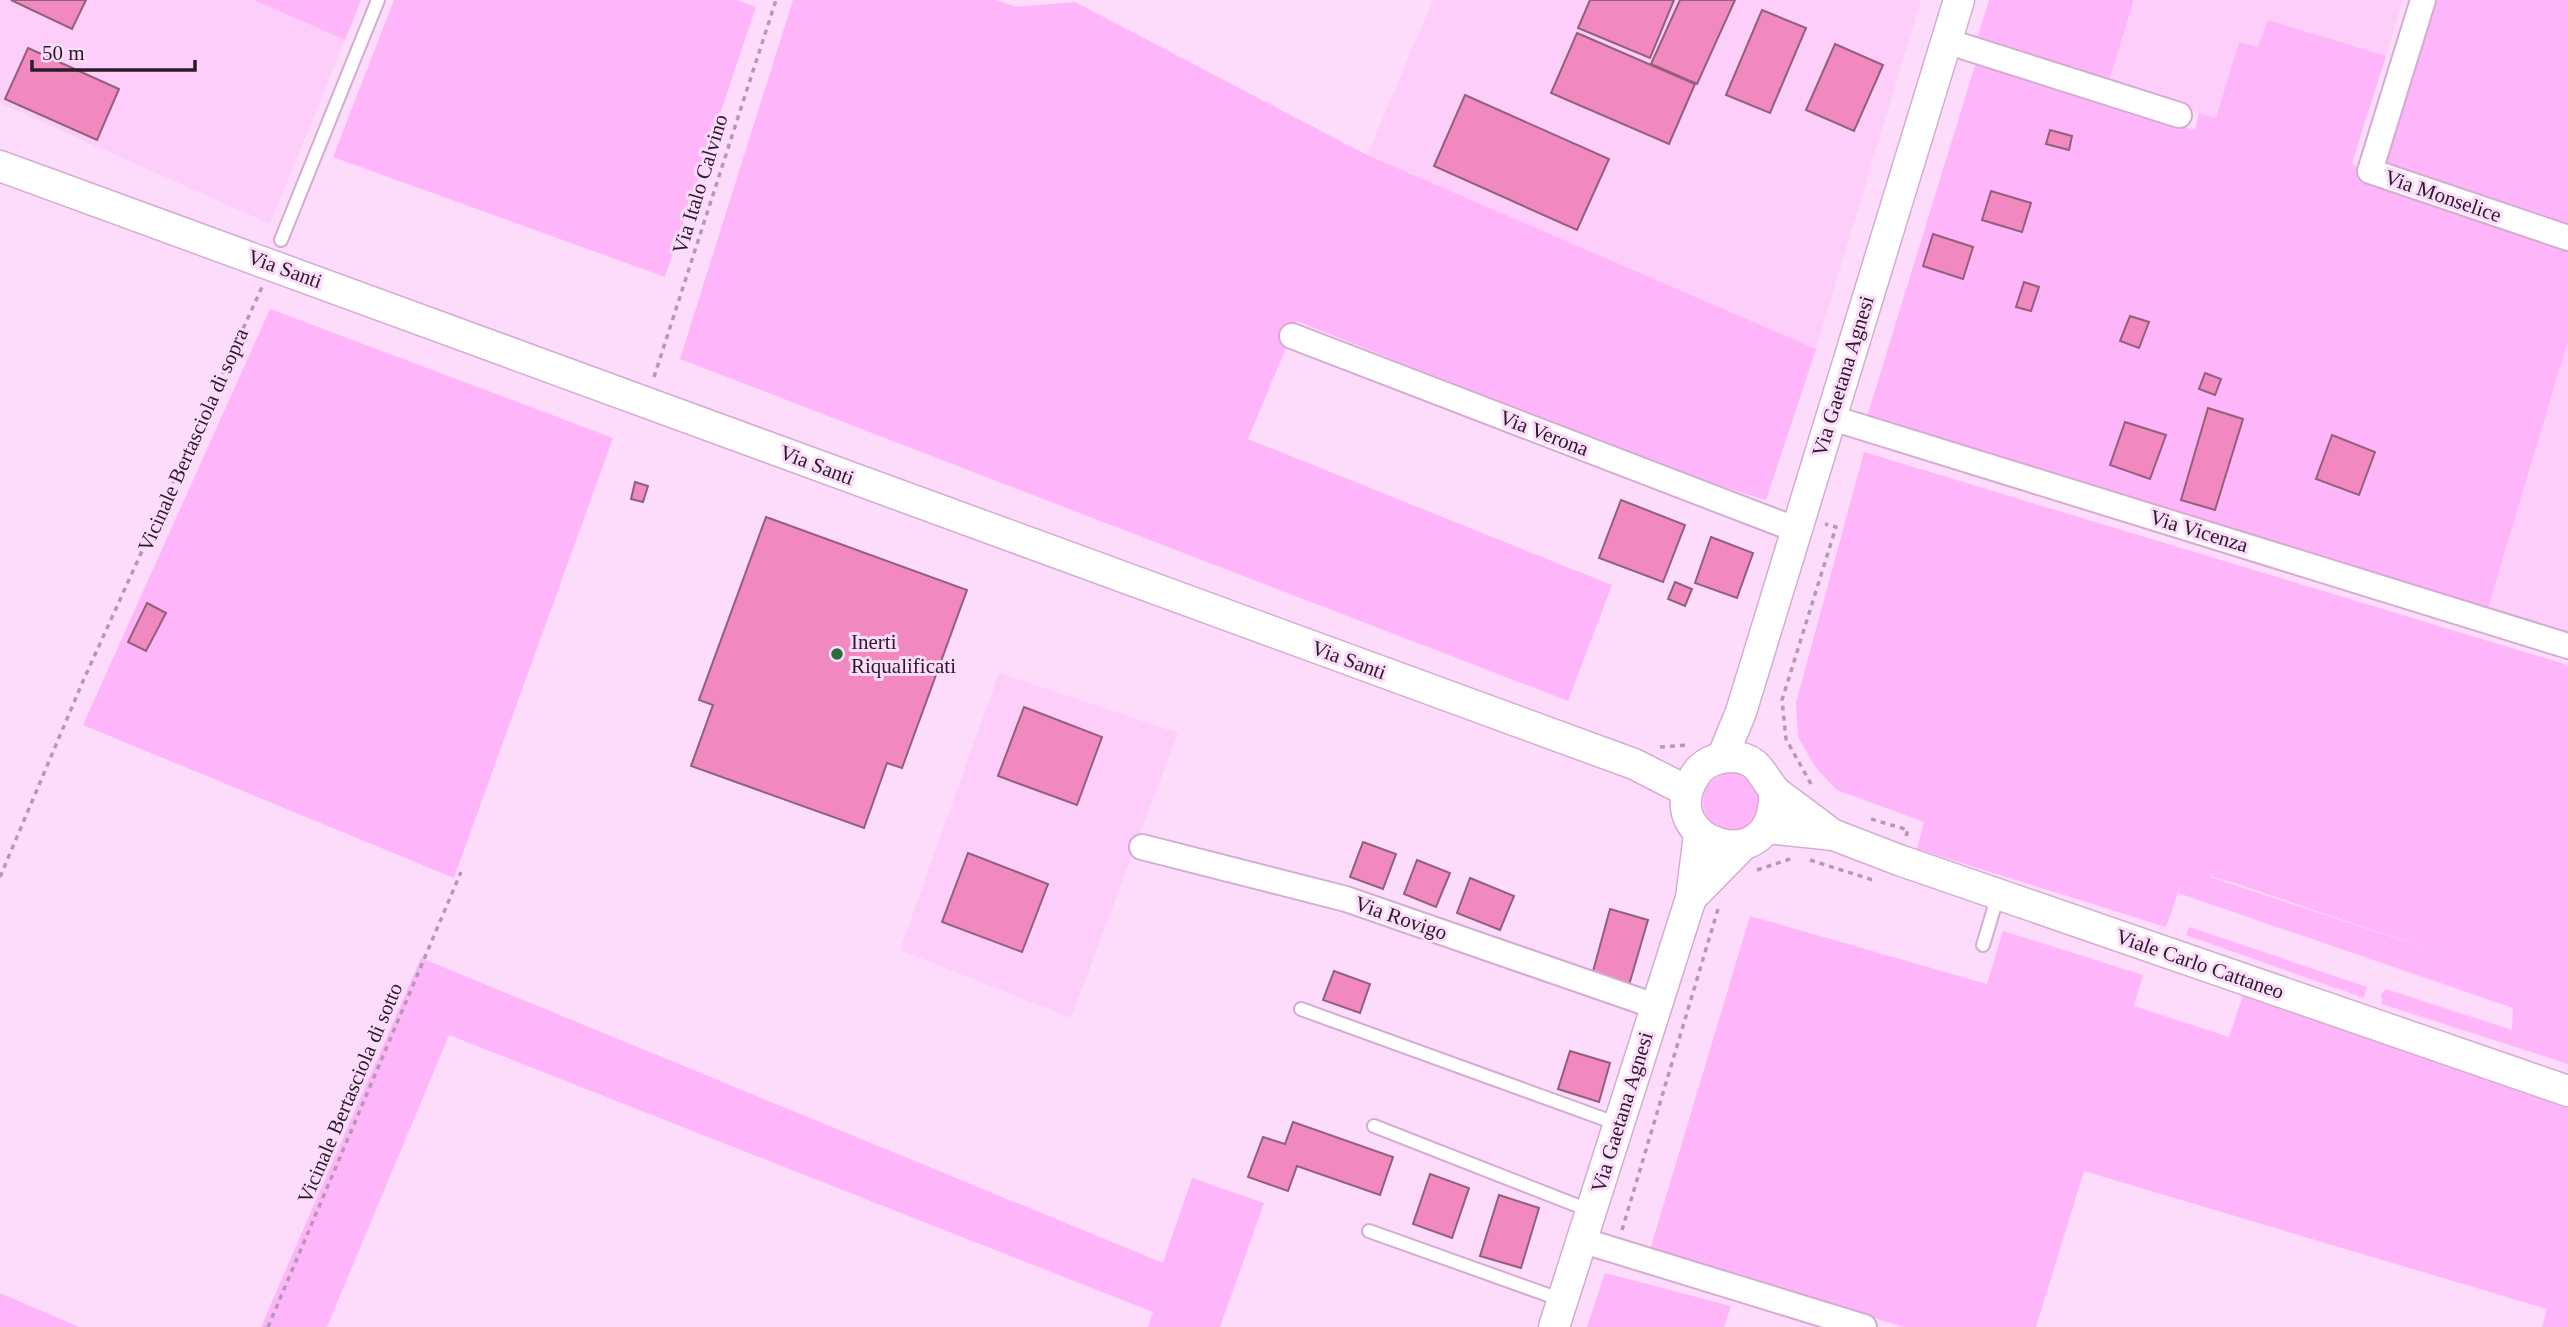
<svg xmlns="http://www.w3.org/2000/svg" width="2568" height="1327" viewBox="0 0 2568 1327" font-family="'Times New Roman',serif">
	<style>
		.built { fill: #fdcefa }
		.green { fill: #feb5fa; fill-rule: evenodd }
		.building { fill: #f188bf; stroke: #906178; stroke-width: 2 }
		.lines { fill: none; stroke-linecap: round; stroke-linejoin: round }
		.service-casing { stroke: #d4acd2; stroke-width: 16 }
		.minor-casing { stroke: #d4acd2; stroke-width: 28 }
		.tertiary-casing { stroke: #d4acd2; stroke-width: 33 }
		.path { stroke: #b499b2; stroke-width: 3.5; stroke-dasharray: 5 5; stroke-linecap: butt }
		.service { stroke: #fff; stroke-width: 12 }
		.minor { stroke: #fff; stroke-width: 24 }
		.tertiary { stroke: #fff; stroke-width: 30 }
		.poi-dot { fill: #296d38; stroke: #fddcfb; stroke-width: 2.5 }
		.labels { text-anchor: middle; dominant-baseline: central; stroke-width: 6; stroke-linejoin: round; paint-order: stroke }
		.street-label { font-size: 21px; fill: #2a1b29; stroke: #fddcfb }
		.poi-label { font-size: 21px; fill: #2a1b29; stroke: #fddcfb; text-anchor: start }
	</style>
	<rect width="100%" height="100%" fill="#fddcfb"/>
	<!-- built -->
	<g class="built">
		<polygon points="0,0 254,0 345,40 270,224 0,103"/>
		<polygon points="1433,0 1921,0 1816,349 1367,155"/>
		<polygon points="2134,0 2403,0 2386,56 2268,20 2258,48 2239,43 2216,118 2108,84"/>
		<polygon points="2568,341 2568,632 2488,608"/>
		<polygon points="999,673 1178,733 1071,1018 900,950"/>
	</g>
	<!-- green -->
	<g class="green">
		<polygon points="254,0 361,0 345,40"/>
		<polygon points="394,0 737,0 756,7 665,277 333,157"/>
		<polygon points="793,0 996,0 1016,7 1075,2 1367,155 1816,349 1766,500 1663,468 1297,321 1248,439 1612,585 1568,701 680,359"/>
		<polygon points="1989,0 2134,0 2108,84 1977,39"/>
		<polygon points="2436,0 2568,0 2568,341 2488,608 1867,417 1976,62 2195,130 2199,113 2216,118 2239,42 2258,47 2268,20 2386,56 2352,163 2367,177 2385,164"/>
		<polygon points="270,309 613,438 454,878 83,725"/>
		<path d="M1864,452L2568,665V1064L2382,1004L2381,994L2386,989L2512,1030L2513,1008L2178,893L2166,927L1917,849L1924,822L1837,790L1816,768L1798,737L1796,703ZM2210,876L2238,884L2440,953L2210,877Z"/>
		<circle cx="1732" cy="802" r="29"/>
		<polygon points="1750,916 1987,984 2003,931 2143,975 2134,1006 2229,1037 2243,995 2568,1108 2568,1327 2542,1327 2547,1309 2084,1171 2036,1327 1904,1327 1650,1250"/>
		<polygon points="2189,927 2367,987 2364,998 2186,935"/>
		<polygon points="421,958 1163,1263 1192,1178 1264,1203 1220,1327 1148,1327 1153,1312 449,1035 327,1327 261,1327"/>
		<polygon points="1605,1273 1731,1306 1724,1327 1587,1327"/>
		<polygon points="0,1293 79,1327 0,1327"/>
	</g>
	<!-- building -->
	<g class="building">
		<polygon points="11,0 86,0 72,29"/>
		<polygon points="1590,0 1674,0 1650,58 1578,28"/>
		<polygon points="1680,0 1735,0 1697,84 1651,64"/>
		<polygon points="1762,10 1806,28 1770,113 1726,95"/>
		<polygon points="1577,33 1695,84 1669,144 1551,93"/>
		<polygon points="1835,44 1883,65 1854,131 1806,110"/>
		<polygon points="28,48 119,89 97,140 5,99"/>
		<polygon points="1465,95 1609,159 1577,230 1434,166"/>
		<polygon points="2050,130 2072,136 2069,150 2046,144"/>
		<polygon points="1991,191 2031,203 2022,232 1982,220"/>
		<polygon points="1933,234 1973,247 1963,279 1923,266"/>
		<polygon points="2024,282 2039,287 2031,311 2016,307"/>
		<polygon points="2130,316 2149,322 2139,348 2120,341"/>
		<polygon points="2205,373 2221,379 2215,395 2199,389"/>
		<polygon points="2208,408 2243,419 2215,510 2181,500"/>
		<polygon points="2125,422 2166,435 2150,479 2110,465"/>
		<polygon points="2332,435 2375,452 2359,495 2316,479"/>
		<polygon points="635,482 648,486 643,502 631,499"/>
		<polygon points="1621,500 1685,525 1663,582 1599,558"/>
		<polygon points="766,517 967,590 902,768 887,763 864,828 691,766 713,705 699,700"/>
		<polygon points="1711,537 1753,553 1737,598 1695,583"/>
		<polygon points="1675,582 1692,589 1685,606 1668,599"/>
		<polygon points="147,603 166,613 146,651 128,642"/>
		<polygon points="1024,707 1102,737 1077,805 998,776"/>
		<polygon points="1363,842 1396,854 1383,889 1350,877"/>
		<polygon points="968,853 1048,884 1022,952 942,922"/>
		<polygon points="1417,860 1450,873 1436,907 1404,894"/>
		<polygon points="1470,878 1514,896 1500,930 1457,913"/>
		<polygon points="1610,909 1648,920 1629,985 1592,975"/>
		<polygon points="1334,971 1370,984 1360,1013 1323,1000"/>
		<polygon points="1570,1051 1610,1063 1599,1102 1558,1089"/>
		<polygon points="1293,1122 1393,1157 1380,1195 1297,1166 1288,1191 1248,1177 1263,1137 1285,1144"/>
		<polygon points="1430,1174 1469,1188 1452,1238 1413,1224"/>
		<polygon points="1499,1195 1539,1208 1521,1268 1480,1256"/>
	</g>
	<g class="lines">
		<defs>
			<g id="service">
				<polyline points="281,240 378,0"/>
				<polyline points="1983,945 1998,895"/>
				<polyline points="1301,1009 1618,1124"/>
				<polyline points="1374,1126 1591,1211"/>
				<polyline points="1369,1231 1562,1300"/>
			</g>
			<g id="minor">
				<polyline points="2423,0 2370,171 2568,238"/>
				<polyline points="1946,41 2179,115"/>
				<polyline points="1292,336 1797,530"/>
				<polyline points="1829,417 2568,646"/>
				<polyline points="1142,847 1346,899 1655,1006"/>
				<polyline points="1581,1240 1864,1327"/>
			</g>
			<g id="tertiary">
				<path d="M0,166C545,364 1089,565 1634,764L1687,791"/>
				<polyline points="1722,758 1741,712 1959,0"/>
				<path d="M1774,790C1779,886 1649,842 1696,774C1707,757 1737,751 1754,764C1763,771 1768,785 1777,793C1796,807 1815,821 1833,835"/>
				<polyline points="1767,828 1834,835 1899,860 2568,1091"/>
				<polyline points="1691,898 1742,846"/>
				<polyline points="1554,1327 1691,898 1699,835"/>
			</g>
		</defs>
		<!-- service casing -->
		<use href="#service" class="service-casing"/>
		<!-- minor casing -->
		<use href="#minor" class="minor-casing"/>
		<!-- tertiary casing -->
		<use href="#tertiary" class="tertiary-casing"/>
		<!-- path -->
		<g class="path">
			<polyline points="654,377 776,0"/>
			<polyline points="1660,747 1687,745"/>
			<polyline points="1811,784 1786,739 1782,700 1836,527 1825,524"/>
			<polyline points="1871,819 1908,830 1906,836"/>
			<polyline points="1810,860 1876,881"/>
			<polyline points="1757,870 1793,858"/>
			<polyline points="0,877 83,681 262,287"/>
			<polyline points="1622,1230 1718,909"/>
			<polyline points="268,1327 461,872"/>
		</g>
		<!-- service -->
		<use href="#service" class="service"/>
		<!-- minor -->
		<use href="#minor" class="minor"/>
		<!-- tertiary -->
		<use href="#tertiary" class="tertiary"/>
	</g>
	<!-- markers -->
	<circle class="poi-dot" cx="837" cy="654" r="7"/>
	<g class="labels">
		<!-- street labels -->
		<g class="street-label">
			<text transform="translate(700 184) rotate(-73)">Via Italo Calvino</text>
			<text transform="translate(2443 196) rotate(19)">Via Monselice</text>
			<text transform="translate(285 269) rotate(20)">Via Santi</text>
			<text transform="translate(1843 376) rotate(-73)">Via Gaetana Agnesi</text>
			<text transform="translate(1544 433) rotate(21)">Via Verona</text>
			<text transform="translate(193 440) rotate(-66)">Vicinale Bertasciola di sopra</text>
			<text transform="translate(817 465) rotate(21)">Via Santi</text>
			<text transform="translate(2199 531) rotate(17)">Via Vicenza</text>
			<text transform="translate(1349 660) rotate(20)">Via Santi</text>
			<text transform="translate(1401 918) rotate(19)">Via Rovigo</text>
			<text transform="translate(2200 964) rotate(19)">Viale Carlo Cattaneo</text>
			<text transform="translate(350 1093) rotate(-67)">Vicinale Bertasciola di sotto</text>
			<text transform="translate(1622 1112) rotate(-73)">Via Gaetana Agnesi</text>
		</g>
		<!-- poi labels -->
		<g class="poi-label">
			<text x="851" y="642">Inerti<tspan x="851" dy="24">Riqualificati</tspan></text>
		</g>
	</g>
	<!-- scale -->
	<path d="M32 60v10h163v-10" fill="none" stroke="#2a1b29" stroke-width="3.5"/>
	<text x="42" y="60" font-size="21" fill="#2a1b29" stroke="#fddcfb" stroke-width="5" paint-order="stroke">50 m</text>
</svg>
